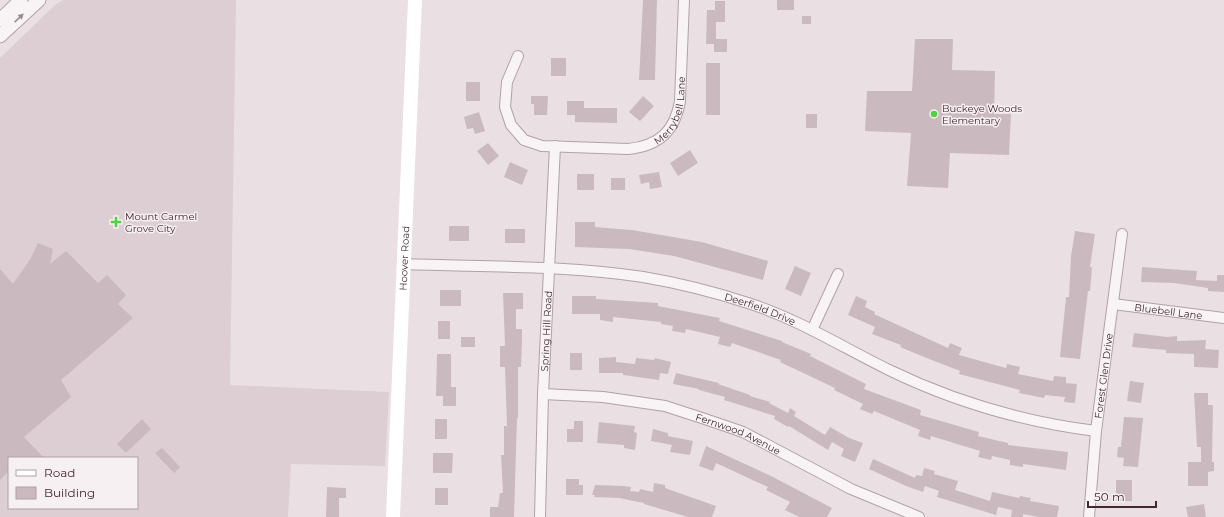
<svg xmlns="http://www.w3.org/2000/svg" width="1224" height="517" viewBox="0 0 1224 517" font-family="Montserrat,sans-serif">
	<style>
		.built { fill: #dcced2; fill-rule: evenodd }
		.building { fill: #cababf }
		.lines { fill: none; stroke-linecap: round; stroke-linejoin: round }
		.minor-casing { stroke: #b1a1a7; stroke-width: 12 }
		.tertiary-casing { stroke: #b1a1a7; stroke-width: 15 }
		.minor { stroke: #f8f3f5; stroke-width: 10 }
		.tertiary { stroke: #f8f3f5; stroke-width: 13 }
		.secondary { stroke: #fff; stroke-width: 14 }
		.oneway { fill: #9d8e92 }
		.poi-dot { fill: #50d341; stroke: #f7f0f3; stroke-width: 1.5 }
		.labels { text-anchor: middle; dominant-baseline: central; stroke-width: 3; stroke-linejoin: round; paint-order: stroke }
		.street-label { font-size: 10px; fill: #422830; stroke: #f7f0f3 }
		.poi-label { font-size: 10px; fill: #422830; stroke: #f7f0f3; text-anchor: start }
	</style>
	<rect width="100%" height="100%" fill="#eae0e4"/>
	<!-- built -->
	<path class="built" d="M63,0H236L230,385L389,392L385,466L291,464L288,517H0V58L55,5ZM9,458H137V508H9Z"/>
	<!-- building -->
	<g class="building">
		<polygon points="643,0 657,0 655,80 639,80"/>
		<rect x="777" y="0" width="17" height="10"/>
		<polygon points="715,1 725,1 725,22 716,22 716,39 727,39 727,52 714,52 714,44 706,44 707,10 715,10"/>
		<rect x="802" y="16" width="9" height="8"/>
		<polygon points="915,39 953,39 952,70 995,71 994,114 1011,114 1009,155 950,153 948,188 907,186 911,133 865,131 867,91 912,91"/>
		<rect x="551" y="58" width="15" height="18"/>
		<rect x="706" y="63" width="14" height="52"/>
		<rect x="466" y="82" width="14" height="19"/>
		<polygon points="531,96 548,96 547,115 534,115 534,104 531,104"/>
		<polygon points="643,96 654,106 640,121 629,112"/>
		<polygon points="567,101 584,101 584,108 617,108 617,123 575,122 575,115 567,115"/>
		<polygon points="479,112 485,131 475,134 473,128 467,129 464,117"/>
		<rect x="806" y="114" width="11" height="14"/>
		<polygon points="488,143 499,156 488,165 477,151"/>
		<polygon points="690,150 698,163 678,176 670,163"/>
		<polygon points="510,162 528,170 522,185 504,177"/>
		<polygon points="659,172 662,187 650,189 649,182 641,184 639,175"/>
		<rect x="577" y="174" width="17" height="16"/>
		<rect x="611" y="178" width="14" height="12"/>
		<polygon points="575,222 595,222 595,227 632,230 702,242 768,261 763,280 674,256 629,249 575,247"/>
		<rect x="449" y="226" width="20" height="15"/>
		<rect x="505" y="229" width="20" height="14"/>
		<polygon points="1075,231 1095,234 1090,267 1092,267 1090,291 1088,291 1080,359 1060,357 1066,297 1069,297 1071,256"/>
		<polygon points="38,243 53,249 50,264 66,251 98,283 107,275 126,295 118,304 133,318 61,380 71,397 24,437 44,458 9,458 9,471 0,480 0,269 13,284 31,258"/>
		<polygon points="795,266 811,273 801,296 785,289"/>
		<polygon points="1142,267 1197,271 1196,280 1217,281 1217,275 1224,275 1224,292 1208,291 1208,288 1174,283 1141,282"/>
		<rect x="440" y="290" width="21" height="16"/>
		<polygon points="503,293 523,293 523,309 516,309 516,329 522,329 522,341 521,367 518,367 518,418 517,418 514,517 490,517 490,507 498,507 500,493 503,493 501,455 504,455 504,426 507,426 505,367 500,367 500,346 505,346"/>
		<polygon points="572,296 596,296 596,299 658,303 658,306 720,318 719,321 782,341 782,342 811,354 810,356 866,384 864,389 921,410 920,415 979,432 978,436 1008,443 1008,445 1068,452 1066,470 1023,464 1023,467 1010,465 1010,460 992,456 991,460 978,457 980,451 931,436 930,440 918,436 920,430 874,411 872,414 860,409 863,404 834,390 835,388 780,362 781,360 732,343 730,347 718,344 720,337 686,329 685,333 672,331 673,326 661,324 661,322 613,317 613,322 600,320 600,314 572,314"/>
		<polygon points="856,296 867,301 865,307 875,312 874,314 948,348 950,343 962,348 959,355 1006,368 1007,364 1020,367 1018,374 1053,381 1054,376 1066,377 1066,383 1077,384 1075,403 1064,402 1065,397 1045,395 1044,398 1019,393 1020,390 959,374 960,371 924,357 900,347 901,345 872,334 875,327 848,315"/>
		<rect x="438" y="321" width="12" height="18"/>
		<polygon points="1134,333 1167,337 1177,336 1177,341 1206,340 1205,349 1219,350 1218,368 1194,367 1194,354 1166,353 1166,350 1132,347"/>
		<rect x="461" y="337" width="14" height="10"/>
		<rect x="570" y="353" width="12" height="17"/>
		<polygon points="437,354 451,354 451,387 456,387 456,406 443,406 443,396 436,396"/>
		<polygon points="616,357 616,362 635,364 636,358 654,360 655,358 671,362 668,374 660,373 659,380 623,375 623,373 599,373 599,358"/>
		<polygon points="676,373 719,383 718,384 750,395 750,396 770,402 769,403 788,413 790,408 796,412 794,416 825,435 830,427 849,438 863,443 855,462 841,456 844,449 832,442 828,450 789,426 788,427 774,419 775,416 724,400 725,397 699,390 699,389 673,384"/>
		<polygon points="1130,381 1144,383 1141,403 1127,401"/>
		<polygon points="1194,393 1208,393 1208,405 1213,405 1212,462 1214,462 1214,471 1208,472 1208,486 1188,486 1188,462 1201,462 1201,447 1197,447"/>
		<polygon points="1124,417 1143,418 1138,467 1123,466 1124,458 1117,457 1118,447 1121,447"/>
		<polygon points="142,419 151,429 126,453 117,444"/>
		<rect x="435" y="419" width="12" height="20"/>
		<polygon points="574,421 583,421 583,442 567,442 567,429 574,429"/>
		<polygon points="599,422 635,426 634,432 637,433 635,450 624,448 624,445 597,443"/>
		<polygon points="653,429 668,433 668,436 693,441 690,455 670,452 672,445 651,441"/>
		<polygon points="706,446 771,476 832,508 827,517 799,517 785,510 790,502 766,490 768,487 716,463 713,471 699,466"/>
		<polygon points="162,448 180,467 174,473 155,453"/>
		<polygon points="433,453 453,453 452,473 433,473"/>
		<polygon points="873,459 915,478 916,475 922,476 924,468 935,471 934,474 958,481 955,490 990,501 992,492 1019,498 1020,496 1031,498 1030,501 1059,506 1057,517 1039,517 1023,514 1023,517 1011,517 1012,510 998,507 996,515 937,497 939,491 925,486 923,492 906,486 869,469"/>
		<polygon points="566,479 579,479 579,485 583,485 583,495 566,495"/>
		<rect x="1116" y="480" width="16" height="21"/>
		<polygon points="654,483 665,485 665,488 716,506 712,517 688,517 644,504 644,503 619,498 594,497 595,495 592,495 595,485 623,486 631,487 630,491 639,492 640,489 653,492"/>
		<polygon points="327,487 346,488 346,498 339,498 339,517 326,517"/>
		<rect x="435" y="488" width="13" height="17"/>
		<polygon points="1204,504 1206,517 1188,517 1186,507"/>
	</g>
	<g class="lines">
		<defs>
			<g id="minor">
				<path id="s1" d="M518,56L507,82L505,107L511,125L524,140L542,146L628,149C659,146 675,131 680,101L684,0"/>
				<path id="s2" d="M404,264C483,267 565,265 643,277C679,283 714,292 748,303C798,319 842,347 889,370C955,402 1024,422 1096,431"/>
				<path id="s3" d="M1113,304L1224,318"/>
				<polyline points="812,330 838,274"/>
				<path id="s4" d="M543,394L603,397L665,406L705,419L743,432L851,489L919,517"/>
				<path id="s5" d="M540,517L543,394L555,146"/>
				<path id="s6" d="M1089,517L1096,431L1122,234"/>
			</g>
			<g id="tertiary">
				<polyline points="0,20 21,0"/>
				<polyline points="0,36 39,0"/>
			</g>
		</defs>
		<!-- minor casing -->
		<use href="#minor" class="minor-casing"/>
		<!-- tertiary casing -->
		<use href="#tertiary" class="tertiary-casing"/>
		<!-- minor -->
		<use href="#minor" class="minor"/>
		<!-- tertiary -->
		<use href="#tertiary" class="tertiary"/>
		<!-- secondary -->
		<path class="secondary" id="s7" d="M393,517L415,0"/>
	</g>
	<!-- one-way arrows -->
	<defs><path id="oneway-solid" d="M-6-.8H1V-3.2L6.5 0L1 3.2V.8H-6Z"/></defs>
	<use class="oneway" href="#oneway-solid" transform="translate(19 18) rotate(-43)"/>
	<!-- markers -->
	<g class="poi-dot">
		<circle cx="934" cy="114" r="4"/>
		<path d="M114 216h4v4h4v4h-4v4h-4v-4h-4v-4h4z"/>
	</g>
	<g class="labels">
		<!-- street labels -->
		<g class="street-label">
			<text stroke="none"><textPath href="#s1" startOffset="262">Merrybell Lane</textPath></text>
			<text stroke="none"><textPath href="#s7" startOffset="259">Hoover Road</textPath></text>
			<text stroke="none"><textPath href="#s2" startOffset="361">Deerfield Drive</textPath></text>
			<text stroke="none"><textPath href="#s3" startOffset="56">Bluebell Lane</textPath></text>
			<text stroke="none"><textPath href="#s5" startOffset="186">Spring Hill Road</textPath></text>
			<text stroke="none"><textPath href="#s6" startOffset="142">Forest Glen Drive</textPath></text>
			<text stroke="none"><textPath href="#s4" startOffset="201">Fernwood Avenue</textPath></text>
		</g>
		<!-- poi labels -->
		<g class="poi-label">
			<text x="942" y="108">Buckeye Woods<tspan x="942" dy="12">Elementary</tspan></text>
			<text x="125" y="216">Mount Carmel<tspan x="125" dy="12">Grove City</tspan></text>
		</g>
	</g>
	<!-- legend -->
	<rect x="8" y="457" width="130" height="52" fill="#f7f0f3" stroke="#afa0a5"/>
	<rect x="16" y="470" width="20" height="6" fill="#ffffff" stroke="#afa0a5"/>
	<text x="44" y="477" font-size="12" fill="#422830">Road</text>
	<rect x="16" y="487" width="20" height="12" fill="#cababf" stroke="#afa0a5"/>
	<text x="44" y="497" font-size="12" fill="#422830">Building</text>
	<!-- scale -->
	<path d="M1088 501v6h68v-6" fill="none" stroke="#422830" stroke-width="2"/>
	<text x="1094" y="501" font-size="12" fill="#422830" stroke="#f7f0f3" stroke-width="3" paint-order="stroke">50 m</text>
</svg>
